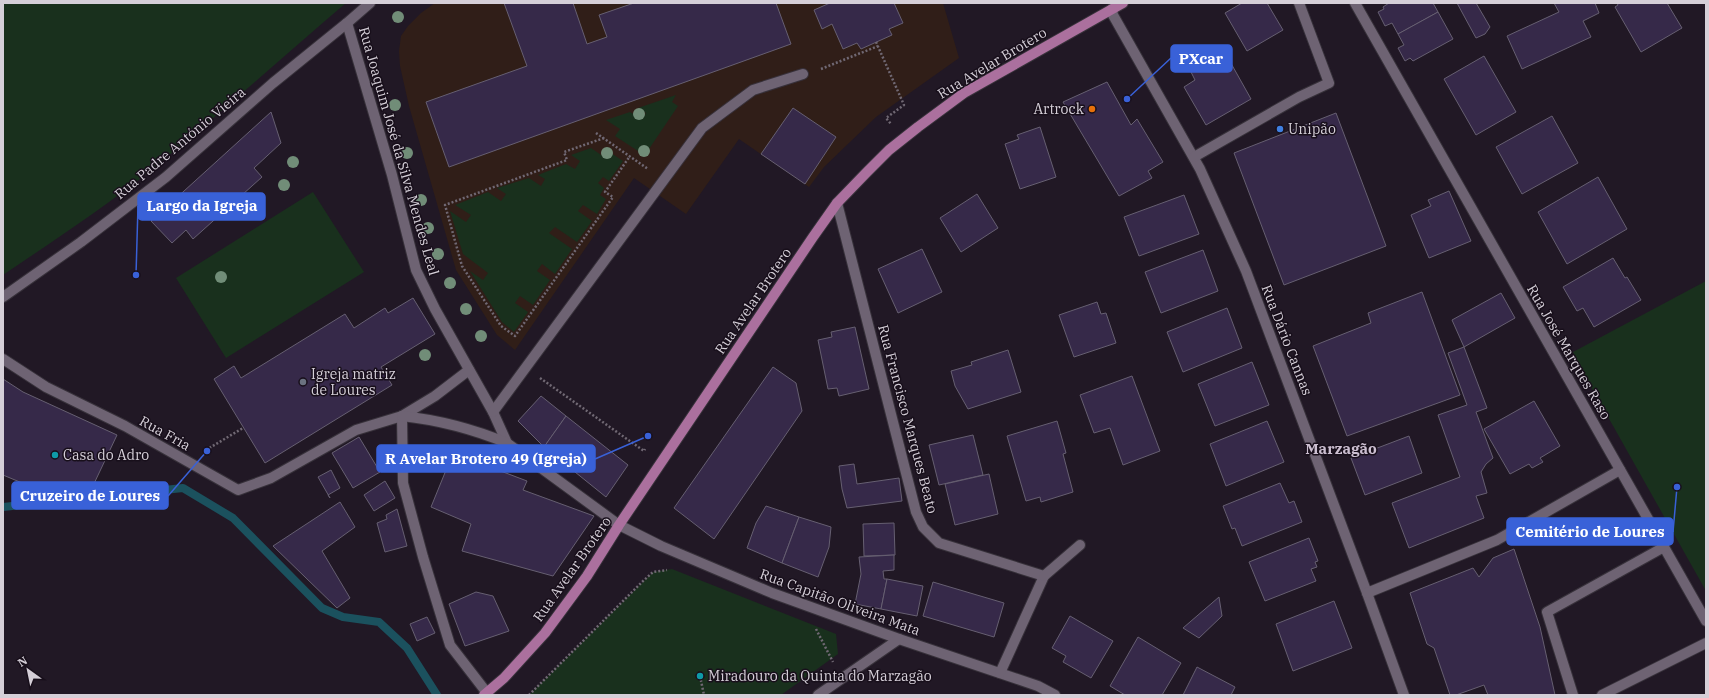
<svg xmlns="http://www.w3.org/2000/svg" width="1709" height="698" viewBox="0 0 1709 698" font-family="'IBM Plex Serif',serif">
	<style>
		.education { fill: #301e18 }
		.green { fill: #19301d }
		.lines { fill: none; stroke-linecap: round; stroke-linejoin: round }
		.stream { stroke: #1b515e; stroke-width: 8 }
		.building { fill: #362949; stroke: #665f71 }
		.minor-casing { stroke: #37313a; stroke-width: 12 }
		.major-casing { stroke: #37313a; stroke-width: 12 }
		.path { stroke: #706873; stroke-width: 2.5; stroke-dasharray: 2 2; stroke-linecap: butt }
		.minor { stroke: #6e6373; stroke-width: 10 }
		.major { stroke: #ab709e; stroke-width: 10 }
		.tree { fill: #718d78 }
		.food-dot { fill: #e8710a; stroke: #180f1b; stroke-width: 1.5 }
		.shop-dot { fill: #3f7fe0; stroke: #180f1b; stroke-width: 1.5 }
		.worship-dot { fill: #6b7280; stroke: #180f1b; stroke-width: 1.5 }
		.culture-dot { fill: #0f9aa8; stroke: #180f1b; stroke-width: 1.5 }
		.labels { text-anchor: middle; dominant-baseline: central; stroke-width: 3; stroke-linejoin: round; paint-order: stroke }
		.street-label { font-size: 14px; fill: #d5cfd8; stroke: #180f1b }
		.poi-label { font-size: 14px; fill: #d5cfd8; stroke: #180f1b; text-anchor: start }
		.neighbourhood-label { font-size: 15px; font-weight: bold; fill: #ccbfd1; stroke: #180f1b }
		.leader { fill: none; stroke: #3961d8; stroke-width: 1.5 }
		.callout-dot { fill: #3961d8; stroke: #180f1b; stroke-width: 1.5 }
		.callout { fill: #3961d8; stroke: #3961d8; stroke-width: 1.5 }
		.callout-label { font-size: 15px; text-anchor: middle; font-weight: bold; fill: #fff }
	</style>
	<rect width="100%" height="100%" fill="#211825"/>
	<!-- education -->
	<polygon class="education" points="435,3 943,3 959,58 876,117 824,167 809,187 739,139 686,214 634,178 515,350 497,335 456,270 409,106 400,66 399,51 401,36 408,26 421,13"/>
	<!-- green -->
	<g class="green">
		<path d="M3,3H346C281,58 218,116 151,170C104,208 53,241 3,275Z"/>
		<polygon points="676,95 672,102 678,106 649,149 643,145 638,151 615,136 620,129 606,120 630,112 642,119 646,113 638,108"/>
		<polygon points="591,148 607,159 611,153 623,161 609,181 603,177 598,183 604,188 600,195 606,199 597,214 583,205 578,211 592,221 577,242 555,227 549,233 572,249 555,274 542,264 537,271 550,280 533,305 520,296 515,303 528,312 514,332 502,322 470,271 483,280 488,273 463,254 450,211 466,222 471,215 455,205 488,192 501,201 506,194 497,188 529,178 541,186 545,179 538,175 566,164 575,169 580,161 571,155"/>
		<polygon points="313,192 364,272 226,358 176,278"/>
		<polygon points="1706,281 1706,591 1581,369 1573,352"/>
		<polygon points="672,569 836,634 838,654 781,695 529,695 653,572"/>
	</g>
	<g class="lines">
		<!-- stream -->
		<polyline class="stream" points="3,507 183,488 233,518 322,608 343,617 379,622 407,648 437,695"/>
	</g>
	<!-- building -->
	<g class="building">
		<polygon points="504,3 573,3 587,44 607,37 599,15 634,3 776,3 791,44 449,167 426,102 527,66"/>
		<polygon points="830,3 894,3 903,23 889,29 892,35 861,49 857,43 843,49 832,24 822,29 814,10"/>
		<polygon points="1242,3 1267,3 1283,30 1247,51 1225,13"/>
		<polygon points="1389,3 1433,3 1438,12 1398,34 1392,23 1385,26 1378,12 1384,9 1383,7"/>
		<polygon points="1457,3 1476,3 1490,27 1485,34 1476,38"/>
		<polygon points="1554,3 1595,3 1599,13 1583,21 1591,37 1522,69 1507,36 1559,12"/>
		<polygon points="1617,3 1667,3 1682,28 1641,52 1615,7 1618,5"/>
		<polygon points="1438,12 1453,39 1413,61 1410,58 1405,61 1398,48 1404,45 1398,34"/>
		<polygon points="1223,49 1251,99 1206,125 1184,87 1195,80 1189,68"/>
		<polygon points="1484,56 1516,112 1476,135 1444,79"/>
		<polygon points="1107,82 1131,125 1137,119 1163,162 1148,171 1152,178 1119,196 1063,102"/>
		<polygon points="793,108 836,137 805,184 761,154"/>
		<polygon points="271,112 281,143 254,168 262,177 193,239 186,230 172,243 151,221"/>
		<polygon points="1336,113 1386,246 1284,285 1234,153"/>
		<polygon points="1552,116 1578,163 1522,194 1496,147"/>
		<polygon points="1040,127 1056,177 1020,189 1005,144 1019,139 1017,135"/>
		<polygon points="1598,177 1627,229 1567,264 1538,212"/>
		<polygon points="1449,191 1471,241 1429,258 1411,215 1431,206 1428,200"/>
		<polygon points="977,194 998,228 961,252 940,218"/>
		<polygon points="1184,195 1199,234 1139,256 1124,217"/>
		<polygon points="922,249 942,292 898,313 878,269"/>
		<polygon points="1203,250 1218,291 1161,313 1145,272"/>
		<polygon points="1613,258 1625,278 1627,277 1641,300 1594,327 1583,308 1577,311 1563,287"/>
		<polygon points="1422,292 1460,395 1347,436 1313,346 1371,323 1368,313"/>
		<polygon points="1501,293 1515,318 1464,347 1452,320"/>
		<polygon points="413,298 435,334 381,367 392,385 265,463 214,379 234,366 241,378 345,314 354,328 385,308 388,313"/>
		<polygon points="1097,302 1101,314 1106,313 1116,343 1074,357 1059,315"/>
		<polygon points="1227,308 1242,348 1183,372 1167,332"/>
		<polygon points="855,327 869,389 839,396 837,388 828,389 818,340 832,337 831,332"/>
		<polygon points="1464,347 1487,408 1476,412 1493,458 1486,464 1481,472 1487,493 1476,496 1484,518 1409,548 1392,503 1460,477 1438,415 1467,405 1448,353"/>
		<polygon points="1008,350 1021,392 968,409 955,386 951,371 972,365 971,362"/>
		<polygon points="1252,362 1269,405 1215,426 1198,384"/>
		<polygon points="773,367 796,383 802,411 714,539 674,508"/>
		<polygon points="1132,376 1160,451 1123,465 1110,428 1094,433 1080,395"/>
		<polygon points="3,379 23,392 117,435 91,490 51,495 3,475"/>
		<polygon points="541,396 566,416 544,447 518,421"/>
		<polygon points="1534,401 1560,446 1540,458 1543,462 1532,468 1529,464 1510,474 1484,429"/>
		<polygon points="566,416 628,465 606,497 544,447"/>
		<polygon points="1057,421 1066,453 1063,454 1073,492 1041,502 1040,497 1026,501 1007,436"/>
		<polygon points="1267,421 1284,462 1226,486 1210,444"/>
		<polygon points="973,435 983,475 939,485 929,445"/>
		<polygon points="1409,436 1422,473 1365,495 1351,458"/>
		<polygon points="359,437 380,472 353,488 332,453"/>
		<polygon points="453,453 527,481 523,490 594,516 553,576 462,551 471,524 431,507"/>
		<polygon points="854,464 857,484 899,478 902,501 847,508 842,489 839,466"/>
		<polygon points="331,470 340,488 328,495 330,498 318,477"/>
		<polygon points="989,474 998,514 955,525 945,484"/>
		<polygon points="385,481 395,498 374,511 364,495"/>
		<polygon points="1280,483 1289,503 1294,501 1302,522 1242,546 1235,528 1232,529 1223,506"/>
		<polygon points="340,502 355,527 322,551 350,598 337,608 273,546"/>
		<polygon points="766,506 799,517 782,563 747,548 756,523"/>
		<polygon points="397,509 407,546 385,552 377,523 387,519 386,515"/>
		<polygon points="799,517 831,527 829,547 818,577 782,563"/>
		<polygon points="894,523 895,555 864,556 863,524"/>
		<polygon points="1309,538 1318,561 1315,562 1317,567 1311,569 1316,581 1265,601 1249,562"/>
		<polygon points="1514,549 1540,627 1555,695 1488,695 1484,685 1456,695 1450,695 1434,648 1427,644 1410,593 1473,568 1479,577 1493,558"/>
		<polygon points="894,555 894,570 883,571 884,579 887,579 881,609 855,604 861,574 859,557"/>
		<polygon points="887,579 923,586 917,616 881,609"/>
		<polygon points="933,582 1004,603 994,637 923,616"/>
		<polygon points="476,592 493,596 509,631 465,646 449,604"/>
		<polygon points="1219,597 1222,616 1199,638 1183,628"/>
		<polygon points="1334,601 1352,648 1293,671 1276,624"/>
		<polygon points="1070,616 1113,641 1091,678 1063,662 1066,656 1052,648"/>
		<polygon points="427,617 435,633 417,641 410,624"/>
		<polygon points="1138,637 1181,663 1162,695 1125,695 1110,686"/>
		<polygon points="1197,667 1235,687 1231,695 1183,695"/>
	</g>
	<g class="lines">
		<defs>
			<g id="minor">
				<polyline points="1355,3 1706,621"/>
				<polyline points="1112,9 1113,15 1200,169 1246,271 1367,593 1404,695"/>
				<polyline points="347,23 392,175 416,270 435,309 493,412 507,443 619,525 661,546 772,593 899,639 1038,686 1055,695"/>
				<polyline points="1194,157 1299,97 1329,83 1299,3"/>
				<polyline points="837,203 916,512 923,527 939,543 1044,576 1000,673"/>
				<polyline points="3,297 81,242 166,177 273,83 347,23 370,3"/>
				<polyline points="3,359 46,387 125,426 238,490 271,478 356,430 402,416 435,396 469,370"/>
				<polyline points="493,412 702,128 753,90 803,74"/>
				<polyline points="402,416 403,483 423,557 450,645 487,693"/>
				<path d="M402,416C439,420 473,429 507,443"/>
				<polyline points="1044,576 1080,545"/>
				<polyline points="1367,593 1497,540 1620,470"/>
				<polyline points="818,695 899,639"/>
				<polyline points="1573,695 1547,612 1664,547"/>
				<polyline points="1602,695 1706,643"/>
			</g>
			<polyline id="major" points="484,695 504,678 545,633 587,576 619,525 813,237 837,203 867,172 889,150 918,127 964,93 1123,3"/>
		</defs>
		<!-- minor casing -->
		<use href="#minor" class="minor-casing"/>
		<!-- major casing -->
		<use href="#major" class="major-casing"/>
		<!-- path -->
		<g class="path">
			<polyline points="876,42 904,105 886,118 891,124"/>
			<polyline points="821,69 878,46"/>
			<polyline points="596,133 648,169"/>
			<polyline points="604,138 564,152 567,160 445,205 462,266 501,326 515,336 613,197 605,192 630,156"/>
			<polyline points="540,378 644,451 645,449"/>
			<polyline points="206,450 243,428"/>
			<polyline points="816,629 833,662"/>
			<polyline points="700,676 704,695"/>
			<polyline points="529,695 642,582 653,572 667,570"/>
		</g>
		<!-- minor -->
		<use href="#minor" class="minor"/>
		<!-- major -->
		<use href="#major" class="major"/>
	</g>
	<!-- trees -->
	<g class="tree">
		<circle cx="398" cy="17" r="6"/>
		<circle cx="395" cy="105" r="6"/>
		<circle cx="639" cy="114" r="6"/>
		<circle cx="644" cy="151" r="6"/>
		<circle cx="407" cy="153" r="6"/>
		<circle cx="607" cy="153" r="6"/>
		<circle cx="293" cy="162" r="6"/>
		<circle cx="284" cy="185" r="6"/>
		<circle cx="421" cy="200" r="6"/>
		<circle cx="428" cy="228" r="6"/>
		<circle cx="438" cy="254" r="6"/>
		<circle cx="221" cy="277" r="6"/>
		<circle cx="450" cy="283" r="6"/>
		<circle cx="466" cy="309" r="6"/>
		<circle cx="481" cy="336" r="6"/>
		<circle cx="425" cy="355" r="6"/>
	</g>
	<!-- markers -->
	<circle class="food-dot" cx="1092" cy="109" r="4"/>
	<circle class="shop-dot" cx="1280" cy="129" r="4"/>
	<circle class="worship-dot" cx="303" cy="382" r="4"/>
	<g class="culture-dot">
		<circle cx="55" cy="455" r="4"/>
		<circle cx="700" cy="676" r="4"/>
	</g>
	<g class="labels">
		<!-- street labels -->
		<g class="street-label">
			<text transform="translate(992 63) rotate(-31)">Rua Avelar Brotero</text>
			<text transform="translate(180 143) rotate(-40)">Rua Padre António Vieira</text>
			<text transform="translate(399 151) rotate(74)">Rua Joaquim José da Silva Mendes Leal</text>
			<text transform="translate(753 301) rotate(-56)">Rua Avelar Brotero</text>
			<text transform="translate(1287 340) rotate(69)">Rua Dário Cannas</text>
			<text transform="translate(1569 352) rotate(60)">Rua José Marques Raso</text>
			<text transform="translate(908 419) rotate(75)">Rua Francisco Marques Beato</text>
			<text transform="translate(165 433) rotate(29)">Rua Fria</text>
			<text transform="translate(572 569) rotate(-55)">Rua Avelar Brotero</text>
			<text transform="translate(840 602) rotate(20)">Rua Capitão Oliveira Mata</text>
		</g>
		<!-- poi labels -->
		<g class="poi-label">
			<text x="1084" y="109" text-anchor="end">Artrock</text>
			<text x="1288" y="129">Unipão</text>
			<text x="311" y="374">Igreja matriz<tspan x="311" dy="16">de Loures</tspan></text>
			<text x="63" y="455">Casa do Adro</text>
			<text x="708" y="676">Miradouro da Quinta do Marzagão</text>
		</g>
		<!-- neighbourhood labels -->
		<g class="neighbourhood-label">
			<text x="1341" y="448">Marzagão</text>
		</g>
	</g>
	<!-- callouts -->
	<path class="leader" d="M1127 99L1171 58M136 275L138 206M648 436L595 459M207 451L168 496M1677 487L1673 532"/>
	<g class="callout-dot">
		<circle cx="1127" cy="99" r="4"/>
		<circle cx="136" cy="275" r="4"/>
		<circle cx="648" cy="436" r="4"/>
		<circle cx="207" cy="451" r="4"/>
		<circle cx="1677" cy="487" r="4"/>
	</g>
	<g class="callout">
		<rect x="1171" y="45" width="61" height="27" rx="4"/>
		<rect x="138" y="193" width="127" height="27" rx="4"/>
		<rect x="377" y="445" width="218" height="27" rx="4"/>
		<rect x="12" y="482" width="156" height="27" rx="4"/>
		<rect x="1507" y="518" width="166" height="27" rx="4"/>
	</g>
	<g class="callout-label">
		<text x="1201" y="64">PXcar</text>
		<text x="202" y="211">Largo da Igreja</text>
		<text x="486" y="464">R Avelar Brotero 49 (Igreja)</text>
		<text x="90" y="501">Cruzeiro de Loures</text>
		<text x="1590" y="537">Cemitério de Loures</text>
	</g>
	<!-- border -->
	<rect width="1709" height="698" fill="none" stroke="#d5cfd8" stroke-width="8"/>
	<!-- north arrow -->
	<g transform="translate(28 670) rotate(327)" stroke="#180f1b" stroke-width="3" paint-order="stroke">
	<path d="M0-3L7 15L0 10L-7 15Z" fill="#d5cfd8"/>
	<text y="-6" font-size="11" font-weight="bold" text-anchor="middle" fill="#d5cfd8">N</text>
	</g>
</svg>
